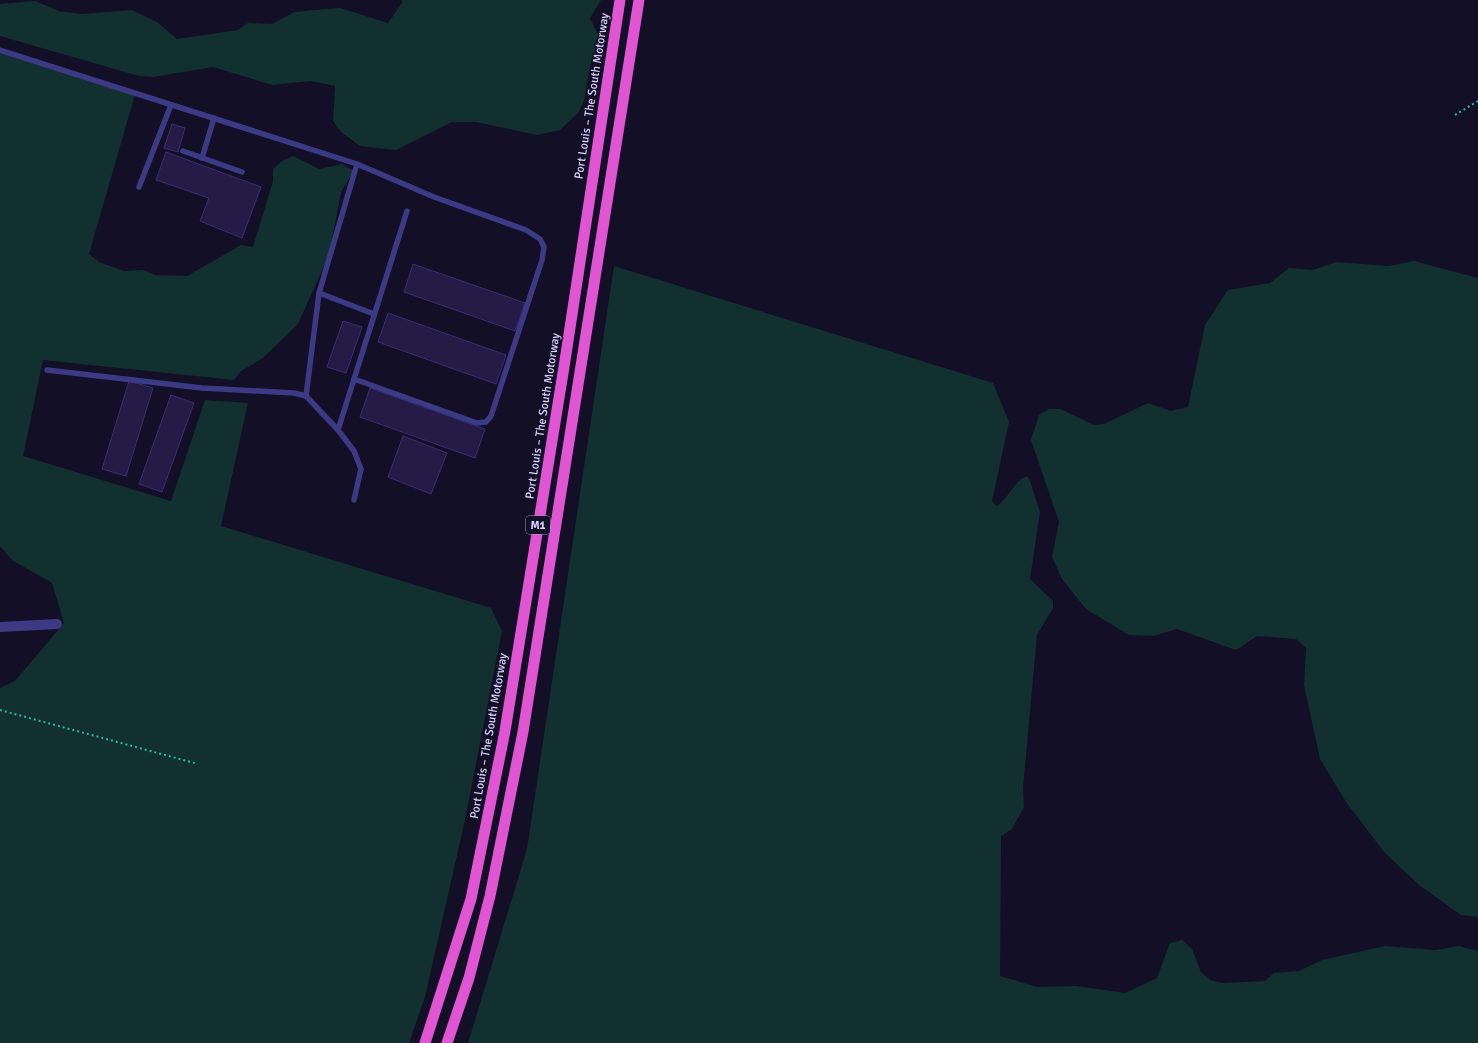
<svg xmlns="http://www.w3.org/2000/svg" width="1478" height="1043" viewBox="0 0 1478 1043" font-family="Signika,sans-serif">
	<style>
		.green { fill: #12302f }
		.building { fill: #241b47; stroke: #3b2d73 }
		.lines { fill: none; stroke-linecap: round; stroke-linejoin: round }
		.path { stroke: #2fb8b0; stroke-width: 2; stroke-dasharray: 2 3; stroke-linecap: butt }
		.service { stroke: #3d3a85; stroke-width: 5.5 }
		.minor { stroke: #3d3a85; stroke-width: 10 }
		.trunk { stroke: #e055d1; stroke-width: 11 }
		.labels { text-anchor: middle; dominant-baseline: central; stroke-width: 3.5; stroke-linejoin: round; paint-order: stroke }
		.shield { fill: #130f26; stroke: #9e99be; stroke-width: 1 }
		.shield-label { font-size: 11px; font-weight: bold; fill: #d9d4ff }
		.street-label { font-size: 12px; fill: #d9d4ff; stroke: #130f26 }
	</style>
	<rect width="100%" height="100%" fill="#130f26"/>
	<!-- green -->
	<g class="green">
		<polygon points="402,0 601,0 590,18 601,41 590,66 584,101 578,113 560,130 537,135 476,122 452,122 396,150 360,146 341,132 333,121 335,86 311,81 272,85 213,67 153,77 139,76 0,36 0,4 35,1 59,11 82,14 132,10 157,22 177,39 238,30 248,23 272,24 294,12 315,10 340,8 388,23 402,3"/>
		<polygon points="0,51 37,59 87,81 136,91 89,254 99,262 124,271 143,270 155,275 187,276 241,245 253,247 273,181 273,169 282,161 293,156 319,169 342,164 354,171 341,192 329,255 298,324 263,358 241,371 234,380 43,360 23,456 171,501 205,400 248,403 221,526 491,608 502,631 465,820 425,997 409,1043 0,1043 0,688 15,681 64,623 52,583 12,560 0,546"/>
		<polygon points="1414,261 1478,278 1478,917 1461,915 1419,885 1384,852 1346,802 1320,759 1304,685 1306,648 1296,639 1257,636 1236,650 1177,629 1153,636 1129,635 1086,609 1062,579 1052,557 1059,522 1031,440 1039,415 1049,409 1061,409 1094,425 1104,424 1148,403 1171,411 1188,407 1205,325 1228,290 1270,283 1289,268 1313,270 1336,262 1388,266"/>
		<path d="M614,266L993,383L1009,422L992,501L996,506C1009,499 1013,481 1027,476L1030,481L1040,512L1030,579L1053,601V608L1037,635L1023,788L1024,807L1012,829L1001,836L1000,976L1037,987L1076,986L1125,993L1157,978L1170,943L1182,940L1192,949L1201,972L1210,980L1222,983L1265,981L1274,973L1299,971L1322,960L1385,946L1435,950L1459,946L1478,951V1043H468L527,849Z"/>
	</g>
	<!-- building -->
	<g class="building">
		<polygon points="172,124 185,128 178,152 164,148"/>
		<polygon points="166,152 261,187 242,238 200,221 209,198 156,180"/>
		<polygon points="413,264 525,303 515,331 404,292"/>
		<polygon points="388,313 506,355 496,384 378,342"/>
		<polygon points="343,321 362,327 346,373 327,367"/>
		<polygon points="129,381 153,388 126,476 102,469"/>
		<polygon points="370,388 485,429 475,458 360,417"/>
		<polygon points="171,395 194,403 162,492 139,484"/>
		<polygon points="403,436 447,453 431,494 388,477"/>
	</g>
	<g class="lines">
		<!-- path -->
		<g class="path">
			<polyline points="1455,115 1478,101"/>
			<polyline points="0,710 198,764"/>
		</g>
		<!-- service -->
		<g class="service">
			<polyline points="0,50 357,164 434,197 526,230 540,239 544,247 542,260 491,416 486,422 477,423 354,379"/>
			<polyline points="183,151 242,172"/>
			<polyline points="202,158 214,118"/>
			<polyline points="139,187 171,105"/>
			<polyline points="319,293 374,314"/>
			<polyline points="47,370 202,388 294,393 306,396 338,430 354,451 361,469 354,500"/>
			<polyline points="306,396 319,293 357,164"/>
			<polyline points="338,430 407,211"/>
		</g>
		<!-- minor -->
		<polyline class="minor" points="0,627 57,624"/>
		<!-- trunk -->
		<g class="trunk">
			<polyline points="425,1043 471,899 505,731 564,367 620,0"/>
			<polyline points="447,1043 469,978 490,896 523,732 639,0"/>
		</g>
	</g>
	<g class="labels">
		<!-- shield labels -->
		<rect class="shield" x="526" y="516" width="24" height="18" rx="3"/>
		<g class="shield-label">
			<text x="538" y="525">M1</text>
		</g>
		<!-- street labels -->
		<g class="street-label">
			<text transform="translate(592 96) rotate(-81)">Port Louis – The South Motorway</text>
			<text transform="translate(543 416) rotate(-81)">Port Louis – The South Motorway</text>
			<text transform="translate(489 736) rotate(-80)">Port Louis – The South Motorway</text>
		</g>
	</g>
</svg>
